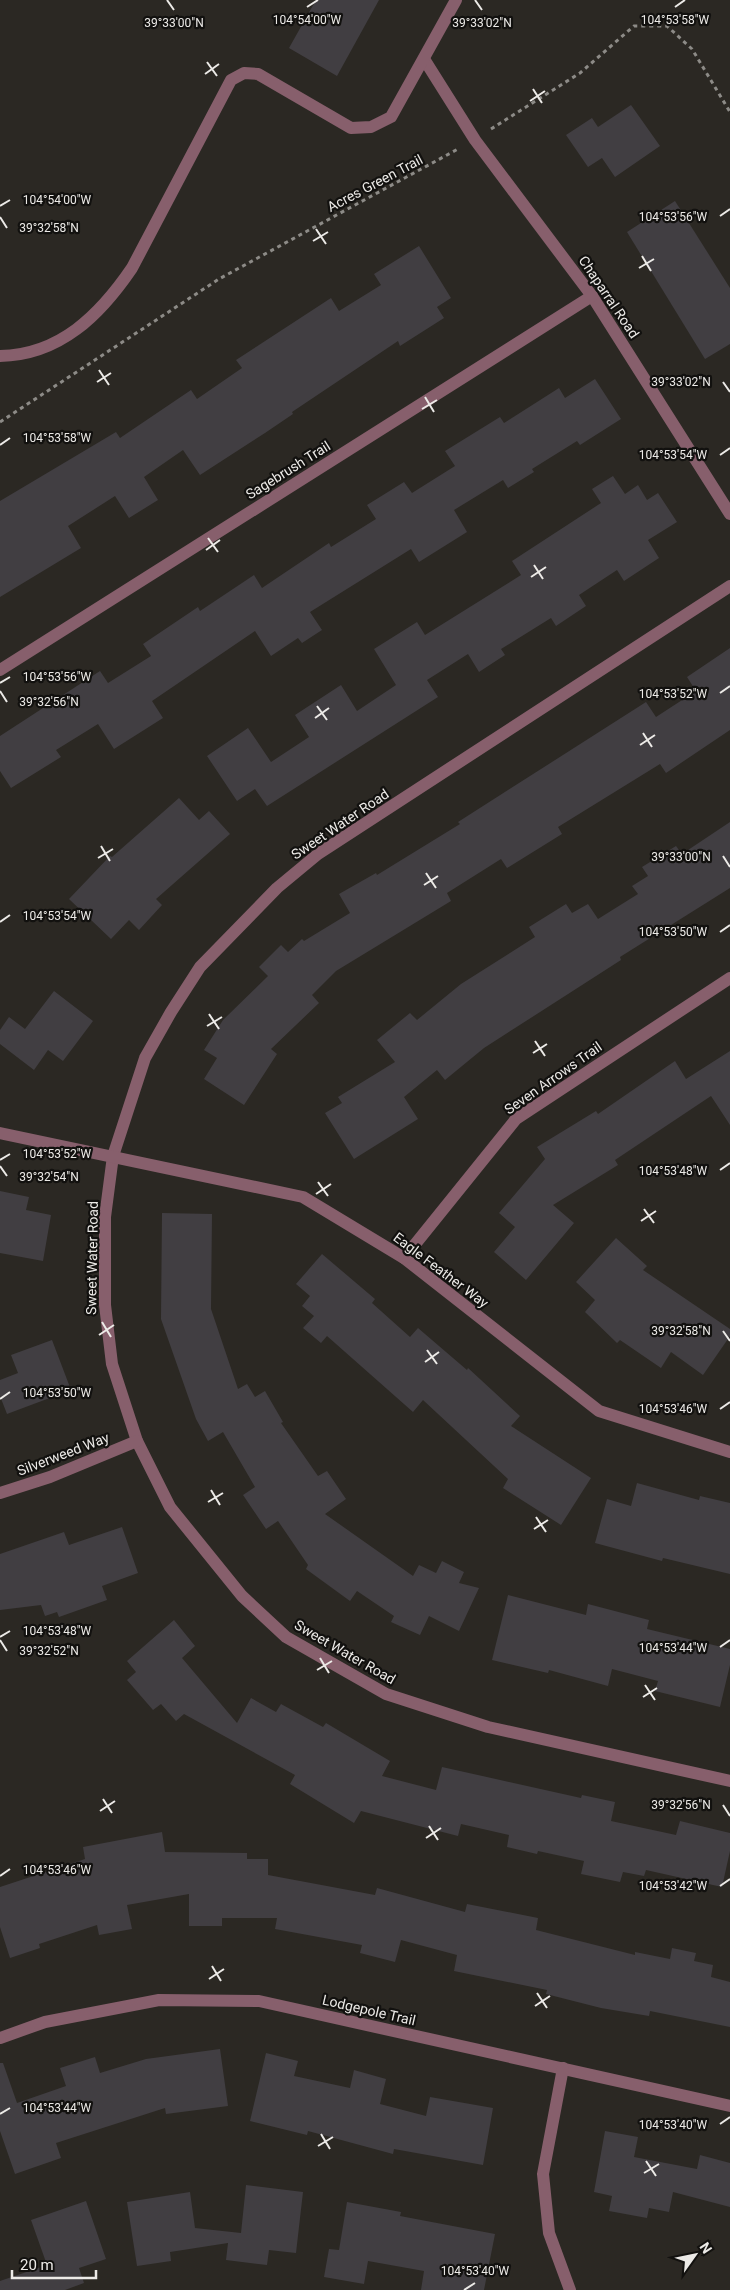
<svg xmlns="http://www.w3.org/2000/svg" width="730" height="2290" viewBox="0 0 730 2290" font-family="Roboto,sans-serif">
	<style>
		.building { fill: #413e42 }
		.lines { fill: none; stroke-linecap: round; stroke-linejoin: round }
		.path { stroke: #8d8b87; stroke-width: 3; stroke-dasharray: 4 4; stroke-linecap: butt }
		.minor { stroke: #875f6c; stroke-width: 12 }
		.ticks { fill: none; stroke: #eceae7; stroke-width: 2 }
		.labels { text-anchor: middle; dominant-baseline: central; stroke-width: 4.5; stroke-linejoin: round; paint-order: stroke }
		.street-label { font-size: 14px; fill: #eceae7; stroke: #12110f }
		.ticks-label { font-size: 12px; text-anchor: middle; fill: #eceae7; stroke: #12110f; stroke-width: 4.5; stroke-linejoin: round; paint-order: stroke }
	</style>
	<rect width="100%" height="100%" fill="#2b2823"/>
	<!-- building -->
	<g class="building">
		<polygon points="316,0 379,0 337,76 289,48"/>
		<polygon points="631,105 660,146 615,177 602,158 588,167 566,135 592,118 598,127"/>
		<polygon points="675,201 730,288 730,344 705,359 627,232"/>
		<polygon points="419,246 451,298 437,307 444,318 400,346 398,341 292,412 293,414 265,433 200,475 183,450 144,477 158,500 129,518 115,496 68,526 81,548 0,597 0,501 116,432 120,438 191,390 197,399 242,368 236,360 331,298 339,311 381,285 374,274"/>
		<polygon points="595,379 621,419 580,445 577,441 532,469 534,472 508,488 503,480 454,510 467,532 419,562 411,549 310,612 322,630 302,643 298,638 271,656 255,631 152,701 163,718 114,749 98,724 56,750 61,757 11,788 0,771 0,736 100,671 108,683 151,656 143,644 198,607 200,611 254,575 262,588 329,543 331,547 376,519 367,505 404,482 412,493 455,466 445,451 500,417 504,423 559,388 565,398"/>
		<polygon points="613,476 625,494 638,485 647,500 658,493 677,522 648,540 659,558 624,581 617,570 579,595 586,606 556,626 551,618 501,649 505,655 479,672 468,654 427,680 438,697 267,806 255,789 237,801 207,756 248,728 271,762 309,737 295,715 341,685 357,711 396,685 374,649 417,622 425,635 521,575 512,561 601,503 592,489"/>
		<polygon points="730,648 730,730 666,773 660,764 558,827 562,834 507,868 501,859 447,893 451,901 336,971 312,995 319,1003 271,1049 277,1054 244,1105 204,1079 217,1058 204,1050 223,1020 268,976 259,967 281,945 288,952 302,939 304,941 350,913 339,894 376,873 377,875 460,824 458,822 646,702 656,717 696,691 687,677"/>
		<polygon points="179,798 199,820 209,811 230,834 156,899 162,905 139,930 129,920 111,939 69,899 110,856 112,857"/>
		<polygon points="730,822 730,888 620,957 621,960 484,1048 445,1080 437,1070 404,1097 418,1119 354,1159 325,1113 342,1103 338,1097 395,1062 377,1040 410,1013 417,1020 461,984 535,937 529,927 566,904 572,913 588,904 598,919 638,894 632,886 648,876 642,867 676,846 682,854"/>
		<polygon points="54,991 93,1021 63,1061 48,1050 34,1070 0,1044 0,1030 9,1017 25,1029"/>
		<polygon points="730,1051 730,1125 711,1096 615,1160 618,1165 553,1205 574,1223 526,1280 494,1252 515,1227 499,1213 545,1159 537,1147 596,1111 598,1114 675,1061 686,1079"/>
		<polygon points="0,1191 29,1197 26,1210 51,1215 43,1261 0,1253"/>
		<polygon points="162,1213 212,1214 211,1309 238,1389 247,1384 255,1397 265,1391 283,1422 281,1423 318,1476 327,1471 346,1499 325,1514 413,1576 419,1565 436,1573 442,1561 464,1572 459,1583 479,1588 459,1631 429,1616 420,1635 391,1622 394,1616 357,1591 350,1601 306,1569 308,1565 278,1521 266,1529 243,1495 255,1487 223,1432 208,1441 196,1419 161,1319"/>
		<polygon points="616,1238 647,1266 643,1270 730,1329 730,1336 703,1375 671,1352 661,1368 620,1340 617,1343 585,1312 595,1300 576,1282"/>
		<polygon points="322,1254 375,1299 372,1303 410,1337 418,1328 467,1370 468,1368 520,1416 511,1426 591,1478 561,1525 503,1488 508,1479 423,1400 413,1412 327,1336 321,1343 303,1328 314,1316 302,1306 310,1296 296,1284"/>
		<polygon points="52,1340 71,1390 7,1414 0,1396 0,1380 18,1373 11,1355"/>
		<polygon points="637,1483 699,1500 700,1496 730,1503 730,1574 663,1558 662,1561 595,1543 607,1499 631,1506"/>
		<polygon points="122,1527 138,1573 102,1586 107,1600 59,1617 57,1612 45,1616 41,1605 0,1610 0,1554 64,1532 69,1545"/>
		<polygon points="508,1595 586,1615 588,1604 649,1620 647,1629 730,1649 730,1665 720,1707 655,1691 658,1681 612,1669 608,1686 549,1670 548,1673 492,1660"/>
		<polygon points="174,1620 195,1646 182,1658 237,1723 251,1698 276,1712 281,1704 323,1727 326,1723 390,1761 382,1776 436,1790 442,1767 581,1798 582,1795 615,1802 611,1821 676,1835 680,1821 730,1833 730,1851 722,1887 646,1870 644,1876 623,1872 620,1882 581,1874 584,1861 538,1851 537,1854 507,1847 509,1835 461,1824 458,1836 361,1811 354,1823 290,1784 295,1775 184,1714 176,1721 161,1704 153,1710 127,1680 136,1672 127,1661"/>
		<polygon points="162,1832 165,1852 247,1853 247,1859 268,1859 268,1875 375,1895 377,1888 465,1912 467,1904 538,1918 536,1930 635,1955 635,1952 670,1959 672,1948 696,1953 694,1961 713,1965 711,1977 730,1982 730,2027 650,2011 649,2016 601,2008 546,1994 547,1990 454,1971 457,1955 401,1940 395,1962 360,1953 362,1945 275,1929 277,1918 222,1918 222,1926 189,1926 189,1894 127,1905 132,1929 99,1935 97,1925 39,1944 40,1948 10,1958 0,1927 0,1887 85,1859 83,1847"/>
		<polygon points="220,2049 228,2106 166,2114 165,2108 56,2143 61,2158 15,2174 0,2131 0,2063 3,2063 17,2103 66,2086 60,2068 95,2057 100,2073 146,2059"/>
		<polygon points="266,2053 298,2061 294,2076 350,2088 354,2070 386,2079 380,2104 426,2116 430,2097 493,2108 483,2165 394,2149 393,2154 308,2131 307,2135 250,2121"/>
		<polygon points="605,2131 638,2137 634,2157 697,2169 700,2155 730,2163 730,2207 673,2192 669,2212 649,2208 647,2218 609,2211 612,2196 594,2192"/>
		<polygon points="246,2185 303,2192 296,2253 269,2250 267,2265 226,2260 228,2243 170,2252 171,2261 137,2266 127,2202 190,2192 195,2228 241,2233"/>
		<polygon points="86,2201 106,2259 79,2268 84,2283 65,2290 0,2290 0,2281 47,2265 31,2220"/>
		<polygon points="347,2202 401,2212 400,2216 495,2234 484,2290 421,2290 424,2271 368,2261 364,2284 324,2277 329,2249 339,2250"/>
	</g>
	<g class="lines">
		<!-- path -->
		<g class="path">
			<polyline points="491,129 580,73 634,26 667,26 692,49 730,112"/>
			<polyline points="0,422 219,279 458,149"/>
		</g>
		<!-- minor -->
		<g class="minor">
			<polyline points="424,59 475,140 592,296 730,514"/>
			<path d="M0,356C60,355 100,315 132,268L231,80L244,73L258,74L351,128L371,127L391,117L456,0"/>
			<polyline points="730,586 318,854 277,888 200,967 171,1012 145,1058 113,1156 105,1217 105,1305 112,1364 137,1441 170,1507 242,1596 286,1637 386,1694 488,1727 730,1781"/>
			<polyline points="0,670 592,296"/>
			<polyline points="0,1133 303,1197 404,1258 599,1411 730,1452"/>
			<polyline points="404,1258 516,1119 730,978"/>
			<polyline points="0,1493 50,1477 137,1441"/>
			<polyline points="0,2038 45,2022 159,2000 259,2001 730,2106"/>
			<polyline points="563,2068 543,2174 549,2233 570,2290"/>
		</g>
	</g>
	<!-- ticks -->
	<path class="ticks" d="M167,0L174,10M475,0L482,10M307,7L318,0M675,7L685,0M207,62L217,76M205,74L219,64M533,89L542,103M530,101L545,91M0,206L10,200M720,216L730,209M0,217L7,228M316,229L326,244M313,241L328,232M642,256L651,271M639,268L654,259M99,370L109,385M97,382L111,373M723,382L730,392M425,397L434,412M422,409L437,400M0,445L10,438M720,455L730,448M208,538L218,552M206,550L220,540M534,565L543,579M531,577L546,567M0,683L10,677M0,691L7,702M720,693L730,686M317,706L327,720M315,718L329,708M643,733L652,747M640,745L655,735M101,846L110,861M723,856L730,867M98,858L113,849M426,873L436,888M424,885L438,876M0,922L10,915M720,932L730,925M209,1014L219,1029M207,1026L222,1017M535,1041L545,1056M533,1053L547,1044M0,1160L10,1154M0,1166L7,1176M720,1170L730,1163M318,1182L328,1196M316,1194L331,1184M644,1209L654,1223M641,1221L656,1211M102,1322L111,1337M723,1331L730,1341M99,1335L114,1325M427,1350L437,1364M425,1362L439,1352M0,1399L10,1392M720,1409L730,1402M211,1490L220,1505M208,1502L223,1493M536,1517L546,1532M534,1529L548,1520M0,1637L10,1631M0,1640L7,1651M720,1647L730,1640M320,1658L329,1673M317,1670L332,1661M645,1685L655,1700M643,1697L657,1688M103,1799L112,1813M723,1805L730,1816M100,1811L115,1801M429,1826L438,1840M426,1838L441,1828M0,1876L10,1869M720,1886L730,1879M212,1966L221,1981M209,1979L224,1969M537,1993L547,2008M535,2006L550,1996M0,2114L10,2108M720,2124L730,2117M321,2134L330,2149M318,2146L333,2137M646,2161L656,2176M644,2173L659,2164M464,2290L475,2283"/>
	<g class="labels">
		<!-- street labels -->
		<g class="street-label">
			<text transform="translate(375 183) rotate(-28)">Acres Green Trail</text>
			<text transform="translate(609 297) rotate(56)">Chaparral Road</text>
			<text transform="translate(288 470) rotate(-32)">Sagebrush Trail</text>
			<text transform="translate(340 824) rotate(-34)">Sweet Water Road</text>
			<text transform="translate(553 1078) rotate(-35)">Seven Arrows Trail</text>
			<text transform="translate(92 1258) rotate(-89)">Sweet Water Road</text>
			<text transform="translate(441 1270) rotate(37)">Eagle Feather Way</text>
			<text transform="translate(63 1454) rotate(-21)">Silverweed Way</text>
			<text transform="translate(345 1652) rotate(30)">Sweet Water Road</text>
			<text transform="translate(369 2010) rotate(13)">Lodgepole Trail</text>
		</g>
	</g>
	<g class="ticks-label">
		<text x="307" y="24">104°54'00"W</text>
		<text x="675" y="24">104°53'58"W</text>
		<text x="482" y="27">39°33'02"N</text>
		<text x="174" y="27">39°33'00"N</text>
		<text x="57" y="204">104°54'00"W</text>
		<text x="673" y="221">104°53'56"W</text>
		<text x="49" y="232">39°32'58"N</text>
		<text x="681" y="386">39°33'02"N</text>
		<text x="57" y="442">104°53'58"W</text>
		<text x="673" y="459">104°53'54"W</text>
		<text x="57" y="681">104°53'56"W</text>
		<text x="673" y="698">104°53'52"W</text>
		<text x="49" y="706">39°32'56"N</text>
		<text x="681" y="861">39°33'00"N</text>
		<text x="57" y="920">104°53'54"W</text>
		<text x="673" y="936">104°53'50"W</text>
		<text x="57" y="1158">104°53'52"W</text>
		<text x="673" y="1175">104°53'48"W</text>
		<text x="49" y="1181">39°32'54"N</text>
		<text x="681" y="1335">39°32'58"N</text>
		<text x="57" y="1397">104°53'50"W</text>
		<text x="673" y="1413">104°53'46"W</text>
		<text x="57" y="1635">104°53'48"W</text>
		<text x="673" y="1652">104°53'44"W</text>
		<text x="49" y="1655">39°32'52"N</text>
		<text x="681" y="1809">39°32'56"N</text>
		<text x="57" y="1874">104°53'46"W</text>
		<text x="673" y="1890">104°53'42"W</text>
		<text x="57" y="2112">104°53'44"W</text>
		<text x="673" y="2129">104°53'40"W</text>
		<text x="475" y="2275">104°53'40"W</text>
	</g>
	<!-- north arrow -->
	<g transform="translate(695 2255) rotate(57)" stroke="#12110f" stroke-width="4" paint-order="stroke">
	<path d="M0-4L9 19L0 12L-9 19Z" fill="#eceae7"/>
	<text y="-8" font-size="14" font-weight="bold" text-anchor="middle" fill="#eceae7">N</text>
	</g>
	<!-- scale -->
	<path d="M12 2270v8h84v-8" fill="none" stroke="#eceae7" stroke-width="2.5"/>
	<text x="20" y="2270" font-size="15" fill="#eceae7" stroke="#12110f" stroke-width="4" paint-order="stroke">20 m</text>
</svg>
